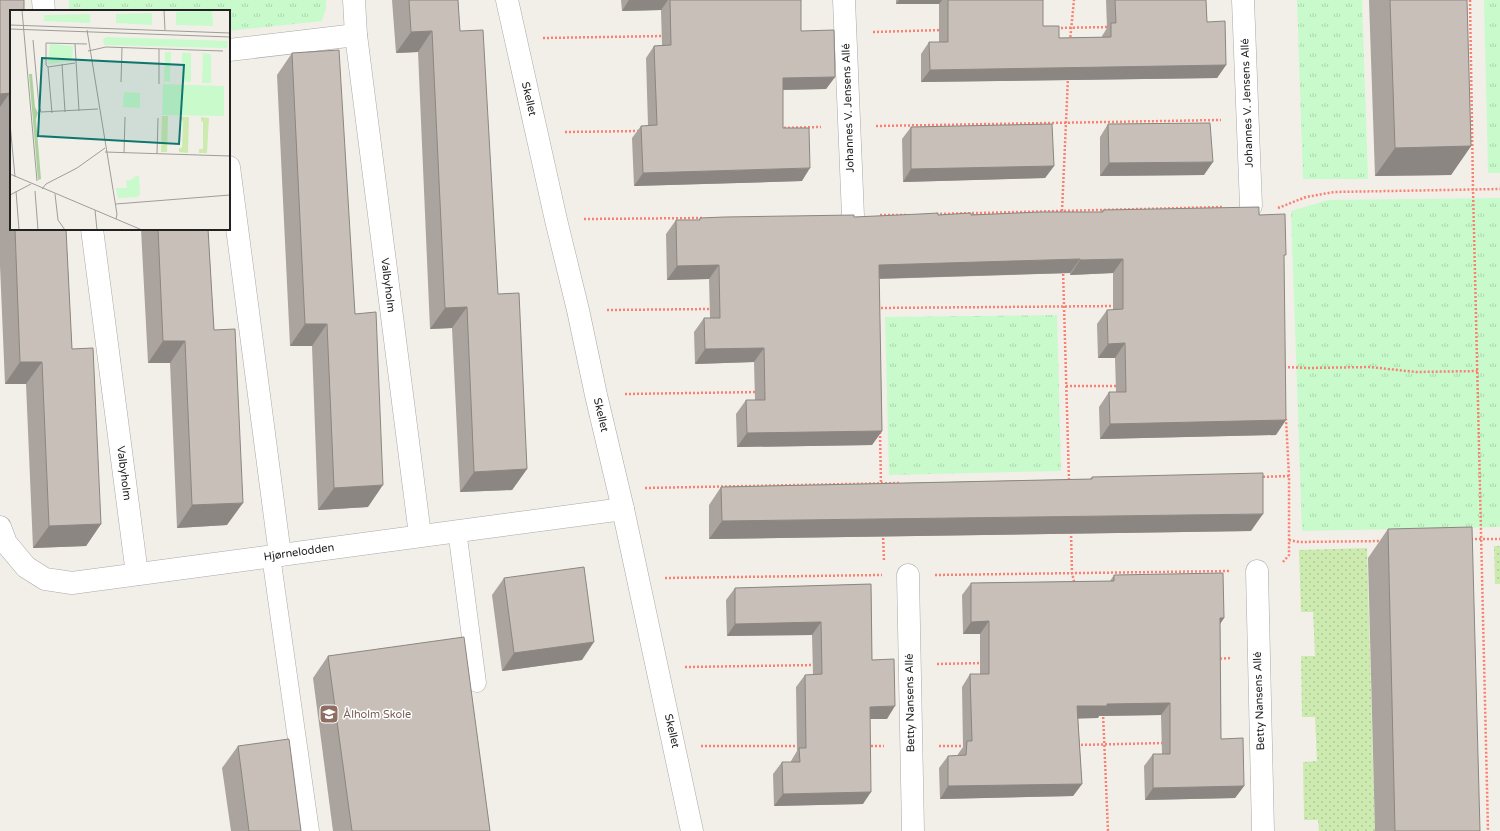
<svg xmlns="http://www.w3.org/2000/svg" width="1500" height="831" viewBox="0 0 1500 831" font-family="'Varela Round',sans-serif">
	<style>
		.grass { fill: url(#grass-dots) }
		.park { fill: url(#park-tufts) }
		.lines { fill: none; stroke-linecap: round; stroke-linejoin: round }
		.service-casing { stroke: #a9a9a9; stroke-width: 19 }
		.minor-casing { stroke: #a9a9a9; stroke-width: 23 }
		.path { stroke: #fa8072; stroke-width: 2.5; stroke-dasharray: 2 2; stroke-linecap: butt }
		.service { stroke: #fff; stroke-width: 18 }
		.minor { stroke: #fff; stroke-width: 22 }
		.wall { fill: #aba49e }
		.shaded-wall { fill: #8b8681 }
		.building { fill: #c7bfb8; stroke: #8b8681 }
		.labels { text-anchor: middle; dominant-baseline: central; stroke-width: 3; stroke-linejoin: round; paint-order: stroke }
		.street-label { font-size: 11px; fill: #222; stroke: #fff }
		.education-label { font-size: 11px; fill: #785e54; stroke: #fff; text-anchor: start }
		.inset-road { fill: none; stroke: #9f9d99; stroke-width: 1 }
		.view { fill: #0f766e; fill-opacity: 0.15; stroke: #0f766e; stroke-width: 2 }
		.inset-edge { fill: none; stroke: #222; stroke-width: 2 }
	</style>
	<defs>
		<pattern id="grass-dots" width="8" height="8" patternUnits="userSpaceOnUse"><rect width="8" height="8" fill="#cdebb0"/><path d="M2 2h.1M6 6h.1" fill="none" stroke="#b0c997" stroke-width="1.8" stroke-linecap="round"/></pattern>
		<pattern id="park-tufts" width="24" height="20" patternUnits="userSpaceOnUse"><rect width="24" height="20" fill="#c8facc"/><path d="M3 7l-1-3M5 7V3M7 7l1-3M15 17l-1-3M17 17v-4M19 17l1-3" fill="none" stroke="#acd6af"/></pattern>
	</defs>
	<rect width="100%" height="100%" fill="#f2efe9"/>
	<!-- grass -->
	<g class="grass">
		<polygon points="1494,546 1500,546 1500,584 1495,584"/>
		<polygon points="1367,548 1375,831 1319,831 1318,820 1304,820 1303,762 1317,761 1315,717 1302,717 1301,656 1315,656 1313,612 1301,612 1299,550"/>
	</g>
	<!-- park -->
	<g class="park">
		<polygon points="69,0 326,0 326,8 322,21 229,31 229,11 69,11"/>
		<polygon points="1297,0 1362,0 1368,179 1303,179"/>
		<polygon points="1484,0 1500,0 1500,173 1488,173"/>
		<polygon points="1500,198 1500,527 1302,531 1291,211 1328,200"/>
		<polygon points="1057,315 1061,471 889,475 885,317"/>
	</g>
	<g class="lines">
		<defs>
			<g id="service">
				<polyline points="457,530 477,683"/>
				<polyline points="271,556 310,831"/>
			</g>
			<g id="minor">
				<polyline points="43,0 44,11"/>
				<polyline points="354,0 356,35 420,535"/>
				<polyline points="507,0 556,220 578,310 596,395 623,509 692,831"/>
				<polyline points="844,0 853,216"/>
				<polyline points="1243,0 1251,206"/>
				<polyline points="229,50 356,35"/>
				<polyline points="229,167 280,555"/>
				<polyline points="92,229 137,574"/>
				<polyline points="0,527 6,543 26,567 45,579 72,583 623,509"/>
				<polyline points="1257,571 1263,831"/>
				<polyline points="908,575 913,831"/>
			</g>
		</defs>
		<!-- service casing -->
		<use href="#service" class="service-casing"/>
		<!-- minor casing -->
		<use href="#minor" class="minor-casing"/>
		<!-- path -->
		<g class="path">
			<polyline points="1470,0 1473,189 1488,831"/>
			<polyline points="1057,28 1110,27"/>
			<polyline points="873,32 942,30"/>
			<polyline points="543,38 664,36"/>
			<polyline points="1070,41 1074,0"/>
			<polyline points="876,126 1221,120"/>
			<polyline points="780,128 821,127"/>
			<polyline points="565,132 640,131"/>
			<polyline points="1278,208 1306,197 1334,192 1500,189"/>
			<polyline points="1062,211 1068,78"/>
			<polyline points="936,214 1223,207"/>
			<polyline points="880,215 907,215"/>
			<polyline points="584,219 703,218"/>
			<polyline points="1063,270 1069,481"/>
			<polyline points="877,308 1116,306"/>
			<polyline points="607,310 712,309"/>
			<polyline points="1284,367 1307,368 1370,367 1416,372 1478,371"/>
			<polyline points="1066,386 1118,386"/>
			<polyline points="625,394 758,392"/>
			<polyline points="880,432 881,485"/>
			<polyline points="1259,477 1289,476"/>
			<polyline points="645,488 900,483"/>
			<polyline points="1071,532 1072,573 1075,585"/>
			<polyline points="883,534 884,561"/>
			<polyline points="1471,539 1500,539"/>
			<polyline points="1289,540 1299,542 1382,541"/>
			<polyline points="1283,562 1289,555 1289,476 1286,419"/>
			<polyline points="935,575 1230,571"/>
			<polyline points="665,578 882,575"/>
			<polyline points="1216,659 1231,658"/>
			<polyline points="937,664 984,663"/>
			<polyline points="685,667 816,665"/>
			<polyline points="1103,713 1108,831"/>
			<polyline points="1077,745 1164,743"/>
			<polyline points="701,746 800,746"/>
			<polyline points="867,746 884,746"/>
			<polyline points="939,746 966,746"/>
		</g>
		<!-- service -->
		<use href="#service" class="service"/>
		<!-- minor -->
		<use href="#minor" class="minor"/>
	</g>
	<!-- wall -->
	<g class="wall">
		<polygon points="0,0 11,11 11,229 66,229 72,349 101,524 86,546 33,548 26,384 5,384 0,266"/>
		<polygon points="392,0 458,0 460,31 498,294 527,469 512,490 460,492 452,328 430,329 418,52 396,53"/>
		<polygon points="621,0 801,0 801,31 835,77 826,89 783,90 783,128 802,181 634,186 632,138 641,126 648,126 646,58 654,46 662,45 661,10 622,11"/>
		<polygon points="896,0 1043,0 1043,26 1059,38 1102,37 1102,36 1107,28 1106,0 1206,0 1207,22 1226,65 1217,78 921,82 921,54 929,42 939,42 939,4 896,4"/>
		<polygon points="1369,0 1467,0 1471,146 1451,175 1375,176"/>
		<polygon points="292,53 355,314 368,507 318,510 312,346 290,346 277,75"/>
		<polygon points="1108,124 1204,175 1100,176 1100,137"/>
		<polygon points="911,127 1054,166 1045,178 903,182 902,139"/>
		<polygon points="1103,210 1259,215 1284,258 1276,435 1100,439 1099,407 1109,392 1116,392 1115,358 1098,358 1097,324 1107,310 1113,310 1113,273 1070,275 1070,273 879,279 882,431 872,445 737,447 736,414 746,400 755,400 754,362 695,364 694,332 704,318 710,318 709,279 667,280 666,234 676,220 699,220 700,218 854,217 938,215 1101,212"/>
		<polygon points="141,229 208,229 214,330 227,525 177,528 170,363 148,363"/>
		<polygon points="1092,477 1251,531 709,539 709,505 721,487 1090,479"/>
		<polygon points="1388,529 1480,831 1375,831 1368,558"/>
		<polygon points="1114,575 1224,618 1220,624 1221,739 1244,786 1235,798 1145,800 1144,766 1153,754 1162,754 1161,715 1099,716 1098,718 1078,718 1082,784 1073,796 940,799 939,768 948,756 958,756 958,754 963,747 962,687 970,674 980,674 980,634 963,634 962,595 971,583 1110,581"/>
		<polygon points="504,578 582,660 502,671 492,595"/>
		<polygon points="871,584 872,660 887,719 870,719 863,804 774,806 773,774 782,762 791,762 791,761 797,751 796,687 805,675 813,675 812,635 727,636 726,600 735,588"/>
		<polygon points="328,656 490,831 333,831 313,678"/>
		<polygon points="238,746 301,831 231,831 222,768"/>
	</g>
	<!-- shaded-wall -->
	<g class="shaded-wall">
		<polygon points="629,0 668,0 661,10 622,11"/>
		<polygon points="899,0 942,0 939,4 896,4"/>
		<polygon points="432,31 418,52 396,53 411,32"/>
		<polygon points="1226,65 1217,78 921,82 930,70"/>
		<polygon points="835,77 826,89 774,90 783,78"/>
		<polygon points="11,93 9,94 0,107 0,94"/>
		<polygon points="1471,146 1451,175 1375,176 1395,148"/>
		<polygon points="1213,162 1204,175 1100,176 1109,163"/>
		<polygon points="1054,166 1045,178 903,182 911,169"/>
		<polygon points="810,168 802,181 634,186 643,173"/>
		<polygon points="1080,259 1070,273 869,279 879,265"/>
		<polygon points="1123,259 1113,273 1070,275 1080,260"/>
		<polygon points="719,265 709,279 667,280 677,266"/>
		<polygon points="467,307 452,328 430,329 445,308"/>
		<polygon points="305,324 327,324 312,346 290,346"/>
		<polygon points="163,341 185,341 170,363 148,363"/>
		<polygon points="1125,343 1115,358 1098,358 1108,344"/>
		<polygon points="764,348 754,362 695,364 705,349"/>
		<polygon points="20,362 42,362 26,384 5,384"/>
		<polygon points="1286,420 1276,435 1100,439 1110,424"/>
		<polygon points="882,431 872,445 737,447 747,433"/>
		<polygon points="527,469 512,490 460,492 474,472"/>
		<polygon points="383,485 368,507 318,510 334,488"/>
		<polygon points="243,503 227,525 177,528 192,505"/>
		<polygon points="1263,514 1251,531 709,539 722,521"/>
		<polygon points="101,524 86,546 33,548 49,526"/>
		<polygon points="1220,618 1224,618 1215,631"/>
		<polygon points="989,621 980,634 963,634 971,622"/>
		<polygon points="821,622 812,635 727,636 735,624"/>
		<polygon points="594,642 582,660 502,671 514,653"/>
		<polygon points="1170,703 1161,715 1099,716 1098,718 1069,719 1077,706 1107,704"/>
		<polygon points="895,706 887,719 861,719 870,707"/>
		<polygon points="1082,784 1073,796 940,799 948,786"/>
		<polygon points="1244,786 1235,798 1145,800 1153,788"/>
		<polygon points="871,792 863,804 774,806 783,794"/>
	</g>
	<!-- building -->
	<g class="building">
		<polygon points="0,0 24,0 24,11 11,11 11,93 0,94"/>
		<polygon points="409,0 458,0 460,31 483,30 498,294 519,293 527,469 474,472 467,307 445,308 432,31 411,32"/>
		<polygon points="670,0 801,0 801,31 834,30 835,77 783,78 783,128 809,128 810,168 643,173 641,126 657,125 654,46 671,45"/>
		<polygon points="948,0 1043,0 1043,26 1059,26 1059,38 1111,37 1111,23 1116,23 1115,0 1206,0 1207,22 1225,21 1226,65 930,70 929,42 948,42"/>
		<polygon points="1390,0 1467,0 1471,146 1395,148"/>
		<polygon points="339,50 355,314 376,312 383,485 334,488 327,324 305,324 292,53"/>
		<polygon points="11,93 11,133 9,94"/>
		<polygon points="1210,123 1213,162 1109,163 1108,124"/>
		<polygon points="1052,124 1054,166 911,169 911,127"/>
		<polygon points="1259,207 1259,215 1285,214 1286,255 1284,255 1286,420 1110,424 1109,392 1126,392 1125,343 1108,344 1107,310 1123,309 1123,259 1080,260 1080,259 879,265 882,431 747,433 746,400 765,400 764,348 705,349 704,318 720,318 719,265 677,266 676,220 700,220 700,218 724,217 854,215 854,217 920,214 938,213 938,215 971,213 971,215 1040,212 1103,212 1103,210"/>
		<polygon points="15,229 66,229 72,349 93,348 101,524 49,526 42,362 20,362"/>
		<polygon points="158,229 208,229 214,330 235,329 243,503 192,505 185,341 163,341"/>
		<polygon points="1263,473 1263,514 722,521 721,487 1092,479 1092,477"/>
		<polygon points="1472,527 1480,831 1395,831 1388,529"/>
		<polygon points="584,567 594,642 514,653 504,578"/>
		<polygon points="1223,573 1224,618 1220,618 1221,739 1243,738 1244,786 1153,788 1153,754 1170,754 1170,703 1107,704 1107,706 1077,706 1082,784 948,786 948,756 966,755 967,741 972,741 970,674 989,674 989,621 971,622 971,583 1114,581 1114,575"/>
		<polygon points="871,584 872,660 894,659 895,706 870,707 871,792 783,794 782,762 800,762 799,748 806,748 805,675 822,674 821,622 735,624 735,588"/>
		<polygon points="464,637 490,831 352,831 328,656"/>
		<polygon points="289,739 301,831 249,831 238,746"/>
	</g>
	<!-- icons -->
	<defs>
		<symbol id="school-square" viewBox="-11 -11 22 22"><rect x="-9" y="-9" width="18" height="18" rx="4" fill="#8d6e63" stroke="#fff"/><path d="M0-5L7-2L0 1L-7-2ZM-4 1L0 2.5L4 1V4Q0 6-4 4Z" fill="#fff"/></symbol>
	</defs>
	<g fill-rule="evenodd">
		<use href="#school-square" x="318" y="703" width="22" height="22"/>
	</g>
	<g class="labels">
		<!-- street labels -->
		<g class="street-label">
			<text transform="translate(529 99) rotate(77)">Skellet</text>
			<text transform="translate(1247 103) rotate(-92)">Johannes V. Jensens Allé</text>
			<text transform="translate(848 108) rotate(-92)">Johannes V. Jensens Allé</text>
			<text transform="translate(388 285) rotate(83)">Valbyholm</text>
			<text transform="translate(601 415) rotate(77)">Skellet</text>
			<text transform="translate(124 473) rotate(83)">Valbyholm</text>
			<text transform="translate(299 552) rotate(-8)">Hjørnelodden</text>
			<text transform="translate(1259 701) rotate(-92)">Betty Nansens Allé</text>
			<text transform="translate(910 703) rotate(-91)">Betty Nansens Allé</text>
			<text transform="translate(672 731) rotate(77)">Skellet</text>
		</g>
		<!-- education labels -->
		<g class="education-label">
			<text x="343" y="714">Ålholm Skole</text>
		</g>
	</g>
	<!-- overview -->
	<g transform="translate(10 10)">
		<rect width="220" height="220" fill="#f2efe9"/>
		<path d="M152,106H158L157,142H151ZM170,107H179L178,143L169,142V138H172L173,111L170,110ZM191,107L199,108L197,143H189V139H193V112L191,111Z" fill="#cdebb0"/>
		<path d="M19,64H22L25,97L28,103L26,109L31,169L28,170Z" fill="#add19e"/>
		<path d="M202,1L203,16L166,15V2ZM142,3V15L106,13V4ZM80,4V13L34,11V5ZM97,27L218,31L217,38L94,35L93,29ZM40,34L63,36L62,51L38,54ZM155,42H161L160,72L154,71ZM172,43H181V72H172ZM193,43L201,44V73H192ZM153,74L214,76V106L152,105ZM114,82L130,83V98L113,97ZM125,166H129L130,184L128,187L108,188L106,178H117L116,171L123,169Z" fill="#c8facc"/>
		<path class="inset-road" d="M12,0L27,171M154,0L155,20M0,15L220,23M0,19L220,27M77,20L107,204L106,209M23,30L29,96L31,102L88,99M65,34L69,101M78,41L96,37L213,41M52,54L55,102M38,57L65,53M111,72L112,38M149,74V39M42,103L38,57L36,55V33L77,34M0,113L5,167M95,142L220,146M114,143L115,107M147,144L148,108M0,164L132,220M32,179L36,174L67,158L95,138M6,181L9,220M25,181L28,220M45,184L48,210L55,220M0,185L21,174M106,194L220,185M85,200L87,220"/>
		<path class="view" d="M32,48L174,55L169,134L28,126Z"/>
		<rect width="220" height="220" class="inset-edge"/>
	</g>
</svg>
